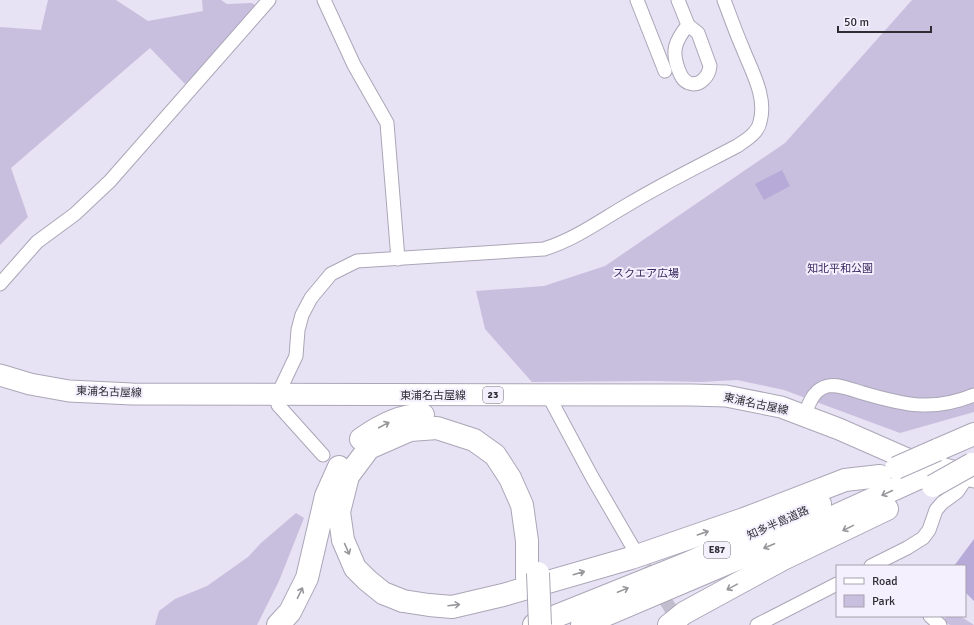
<svg xmlns="http://www.w3.org/2000/svg" width="974" height="625" viewBox="0 0 974 625" font-family="Signika,'Noto Sans JP',sans-serif">
	<style>
		.green { fill: #c8bfde }
		.water { fill: #b7aad8 }
		.lines { fill: none; stroke-linecap: round; stroke-linejoin: round }
		.minor-tunnel { stroke: #c2bece; stroke-width: 13; stroke-dasharray: 13 6; stroke-linecap: butt }
		.minor-casing { stroke: #aba6b7; stroke-width: 15 }
		.primary-casing { stroke: #aba6b7; stroke-width: 23 }
		.motorway-casing { stroke: #aba6b7; stroke-width: 24 }
		.minor { stroke: #fff; stroke-width: 13 }
		.primary { stroke: #fff; stroke-width: 21 }
		.motorway { stroke: #fff; stroke-width: 22 }
		.motorway-bridge-casing { stroke: #aba6b7; stroke-width: 24; stroke-linecap: butt }
		.motorway-bridge { stroke: #fff; stroke-width: 22 }
		.oneway { stroke: #97969a }
		.labels { text-anchor: middle; dominant-baseline: central; stroke-width: 4; stroke-linejoin: round; paint-order: stroke }
		.shield { fill: #f4f0fe; stroke: #6a6871; stroke-width: 1 }
		.shield-label { font-size: 10px; font-weight: bold; fill: #2f2d34 }
		.park-label { font-size: 11px; fill: #3c2860; stroke: #f4f0fe }
		.street-label { font-size: 11px; fill: #2f2d34; stroke: #f4f0fe }
	</style>
	<rect width="100%" height="100%" fill="#e7e2f4"/>
	<!-- green -->
	<g class="green">
		<polygon points="48,0 116,0 148,21 203,11 202,0 221,0 227,4 252,3 259,8 185,84 150,48 11,168 28,217 0,245 0,27 41,30"/>
		<polygon points="912,0 974,0 974,412 900,433 784,390 737,380 701,382 655,381 532,382 485,329 476,291 544,286 605,266 785,143"/>
		<polygon points="296,513 304,518 279,581 257,625 155,625 159,611 175,599 207,586 248,557 261,543"/>
		<polygon points="947,616 960,616 974,625 950,625 943,620"/>
	</g>
	<!-- water -->
	<g class="water">
		<polygon points="782,170 790,186 764,200 755,184"/>
		<polygon points="974,539 974,601 965,592 965,566 954,566"/>
	</g>
	<g class="lines">
		<!-- minor-tunnel -->
		<polyline class="minor-tunnel" points="635,551 680,624"/>
		<defs>
			<g id="minor">
				<polyline points="324,0 354,65 387,123 398,259"/>
				<polyline points="637,0 665,71"/>
				<path d="M678,0L688,25L698,33L710,66C709,76 700,87 689,83C683,81 681,76 679,71C671,51 675,41 688,25"/>
				<polyline points="0,284 37,242 75,214 110,181 269,0"/>
				<polyline points="548,395 592,477 635,551"/>
				<path d="M804,416C809,404 813,389 828,386C839,384 853,390 863,393C904,405 933,412 974,395"/>
				<path d="M323,455L278,405V394L296,356L298,330L302,315L311,298L331,274L357,261L544,249C576,239 601,220 629,204C664,183 701,165 737,146C746,140 758,133 760,122C767,97 752,72 743,49C736,33 730,16 724,0"/>
				<polyline points="871,566 907,548 923,538 929,530 936,510 942,503 957,492 968,476"/>
				<polyline points="930,616 940,625"/>
				<polyline points="757,625 837,584"/>
			</g>
			<polyline id="primary" points="0,375 30,384 69,391 132,394 692,395 726,396 781,407 839,429 905,458 974,477"/>
			<g id="motorway">
				<path d="M361,439C378,427 401,414 423,415"/>
				<polyline points="937,450 974,434"/>
				<polyline points="527,577 527,541 522,505 510,478 495,455 474,440 437,428 410,430 369,448 348,476 339,512 343,540 355,568 367,580 383,593 403,601 429,605 452,607 503,595 631,558 744,519 845,480 880,476"/>
				<polyline points="278,625 290,612 307,578 326,496 339,467"/>
				<polyline points="534,625 686,564 820,504"/>
				<polyline points="582,625 789,537 923,476"/>
				<polyline points="669,625 684,613 783,559 887,509"/>
			</g>
		</defs>
		<!-- minor casing -->
		<use href="#minor" class="minor-casing"/>
		<!-- primary casing -->
		<use href="#primary" class="primary-casing"/>
		<!-- motorway casing -->
		<use href="#motorway" class="motorway-casing"/>
		<!-- minor -->
		<use href="#minor" class="minor"/>
		<!-- primary -->
		<use href="#primary" class="primary"/>
		<!-- motorway -->
		<use href="#motorway" class="motorway"/>
		<defs>
			<g id="motorway-bridge">
				<polyline points="896,468 937,450"/>
				<polyline points="933,486 972,464"/>
				<polyline points="538,573 540,625"/>
			</g>
		</defs>
		<!-- motorway-bridge casing -->
		<use href="#motorway-bridge" class="motorway-bridge-casing"/>
		<!-- motorway-bridge -->
		<use href="#motorway-bridge" class="motorway-bridge"/>
	</g>
	<!-- one-way arrows -->
	<defs><path id="oneway-shaft" d="M-6 0H5M1.5-3L5.5 0L1.5 3" fill="none" stroke-width="1.6" stroke-linecap="round" stroke-linejoin="round"/></defs>
	<g class="oneway">
		<use href="#oneway-shaft" transform="translate(384 425) rotate(-28)"/>
		<use href="#oneway-shaft" transform="translate(887 493) rotate(155)"/>
		<use href="#oneway-shaft" transform="translate(848 528) rotate(154)"/>
		<use href="#oneway-shaft" transform="translate(703 533) rotate(-19)"/>
		<use href="#oneway-shaft" transform="translate(769 546) rotate(157)"/>
		<use href="#oneway-shaft" transform="translate(347 549) rotate(66)"/>
		<use href="#oneway-shaft" transform="translate(579 573) rotate(-16)"/>
		<use href="#oneway-shaft" transform="translate(732 587) rotate(151)"/>
		<use href="#oneway-shaft" transform="translate(623 590) rotate(-22)"/>
		<use href="#oneway-shaft" transform="translate(300 593) rotate(-64)"/>
		<use href="#oneway-shaft" transform="translate(454 605) rotate(-7)"/>
	</g>
	<g class="labels">
		<!-- shield labels -->
		<g class="shield">
			<rect x="483" y="387" width="20" height="16" rx="3"/>
			<rect x="704" y="542" width="26" height="16" rx="3"/>
		</g>
		<g class="shield-label">
			<text x="493" y="395">23</text>
			<text x="717" y="550">E87</text>
		</g>
		<!-- park labels -->
		<g class="park-label">
			<text x="840" y="268">知北平和公園</text>
			<text x="646" y="273">スクエア広場</text>
		</g>
		<!-- street labels -->
		<g class="street-label">
			<text transform="translate(109 392) rotate(2)">東浦名古屋線</text>
			<text x="433" y="395">東浦名古屋線</text>
			<text transform="translate(756 404) rotate(12)">東浦名古屋線</text>
			<text transform="translate(778 523) rotate(-24)">知多半島道路</text>
		</g>
	</g>
	<!-- legend -->
	<rect x="836" y="565" width="130" height="52" fill="#f4f0fe" stroke="#a5a2ad"/>
	<rect x="844" y="578" width="20" height="6" fill="#ffffff" stroke="#a5a2ad"/>
	<text x="872" y="585" font-size="12" fill="#2f2d34">Road</text>
	<rect x="844" y="595" width="20" height="12" fill="#c8bfde" stroke="#a5a2ad"/>
	<text x="872" y="605" font-size="12" fill="#2f2d34">Park</text>
	<!-- scale -->
	<path d="M838 26v6h93v-6" fill="none" stroke="#2f2d34" stroke-width="2"/>
	<text x="844" y="26" font-size="12" fill="#2f2d34" stroke="#f4f0fe" stroke-width="3" paint-order="stroke">50 m</text>
</svg>
